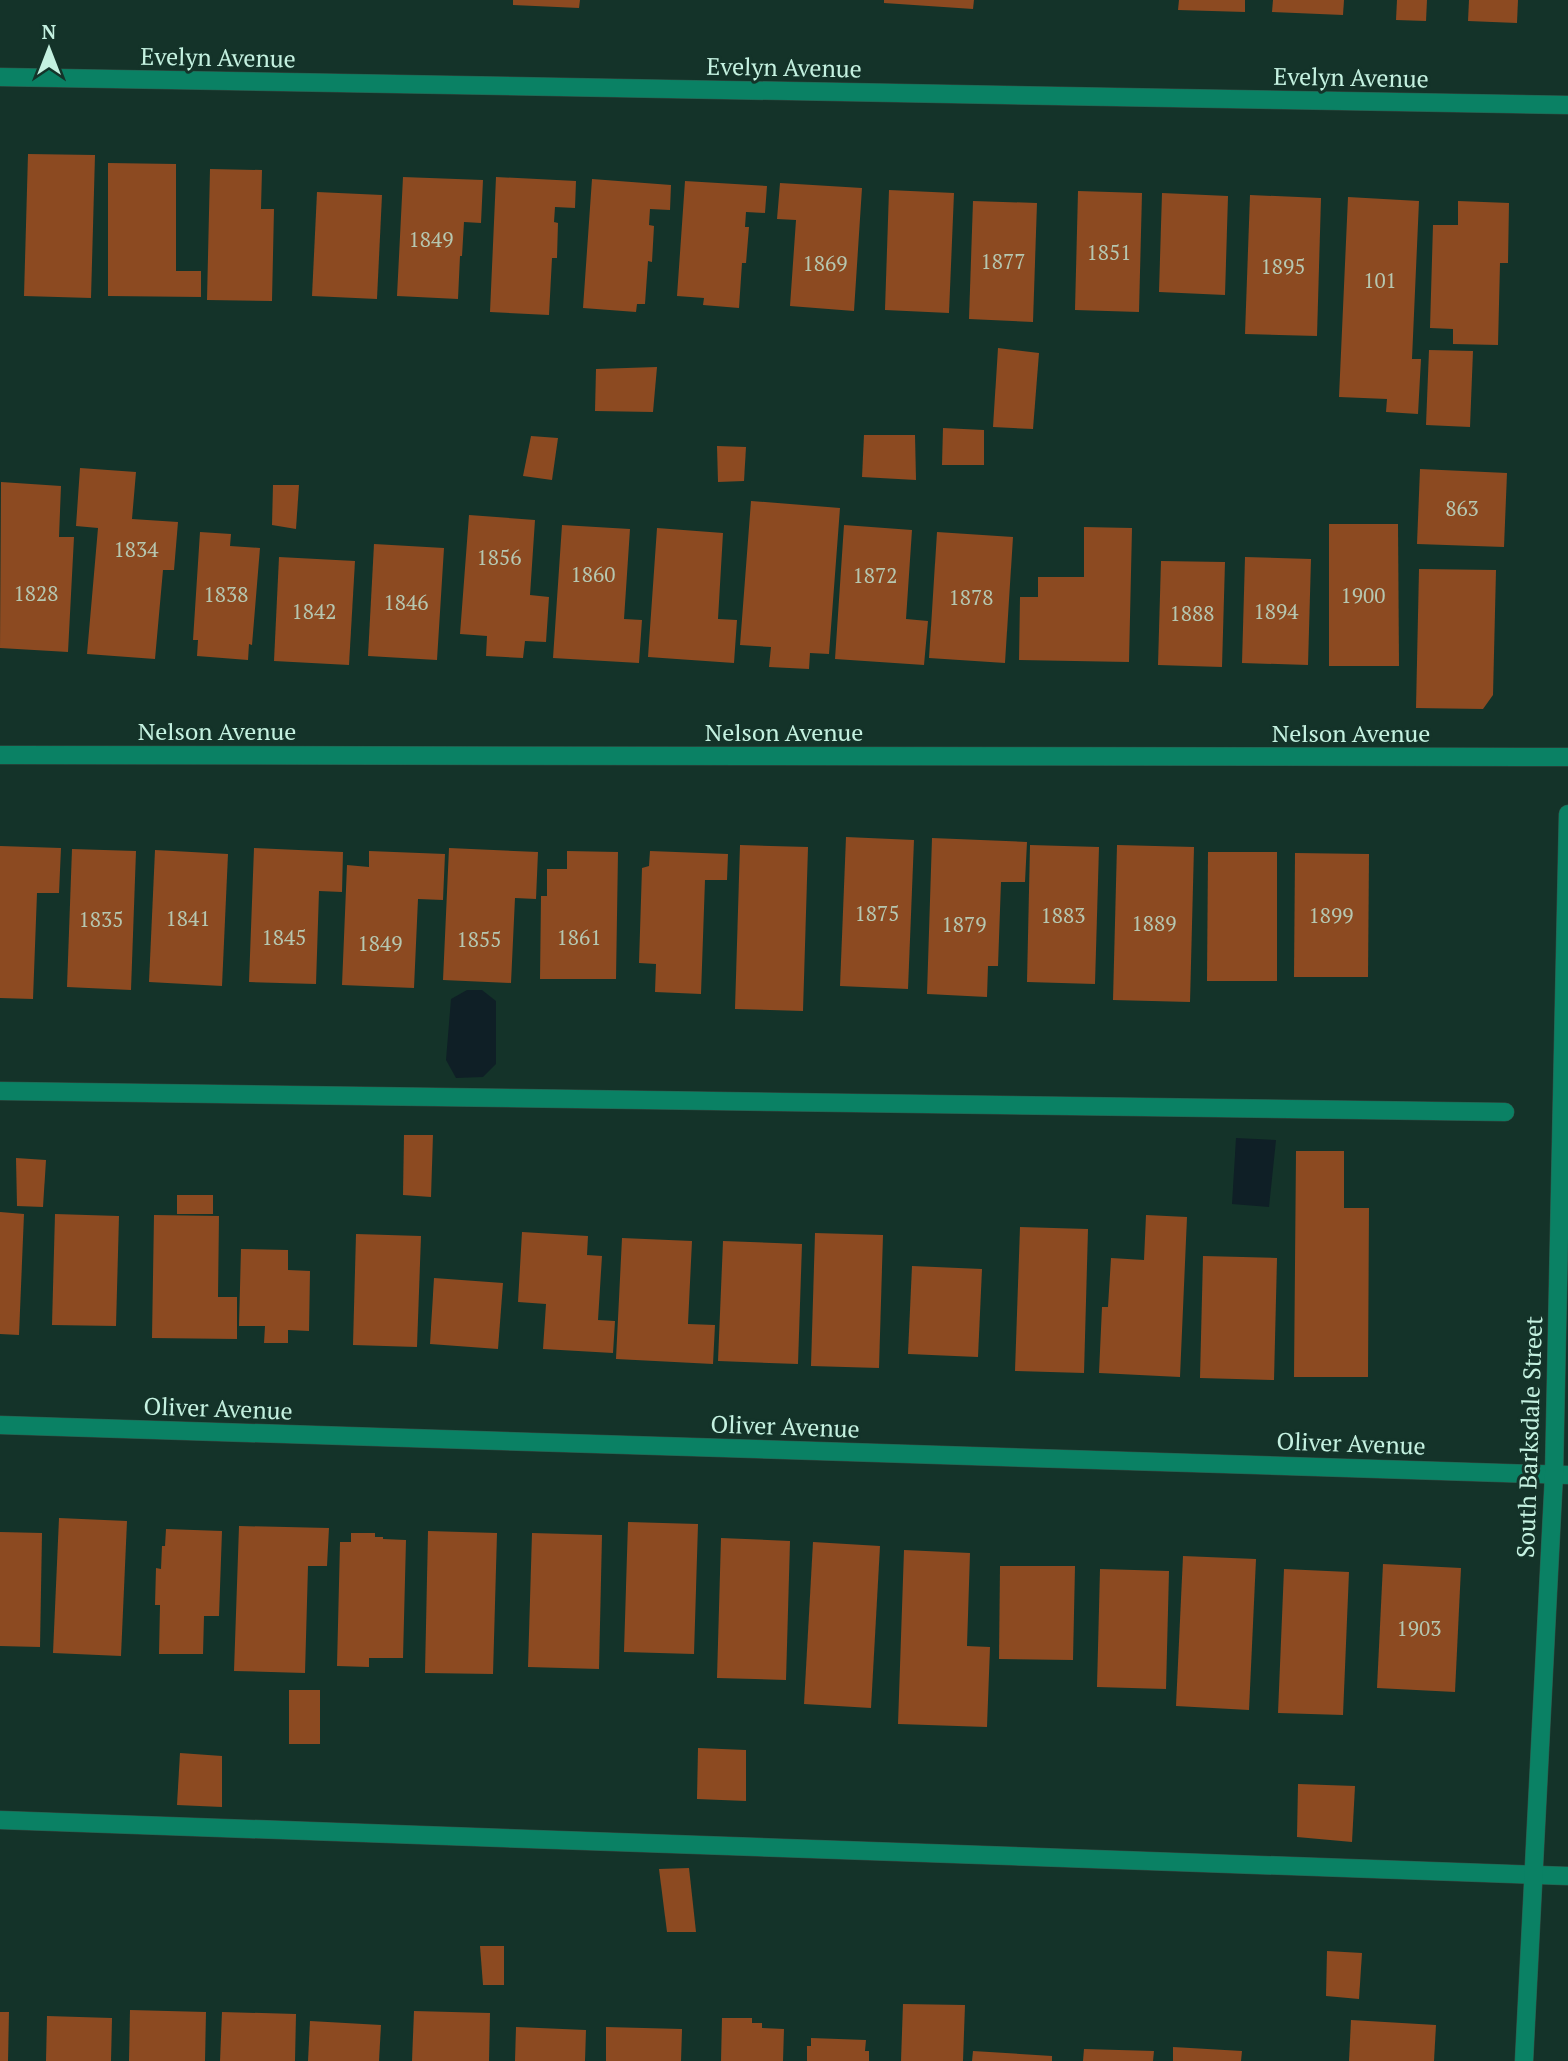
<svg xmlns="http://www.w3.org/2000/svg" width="1568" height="2061" viewBox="0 0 1568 2061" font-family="'PT Serif',serif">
<rect width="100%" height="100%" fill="#143329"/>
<g fill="#0f1f26">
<path d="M467 990H482L496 1001V1064L483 1077 456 1078 446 1060 451 999Z"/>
<path d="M1236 1138 1276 1140 1269 1207 1232 1204Z"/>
</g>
<g fill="#8c4a21">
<path d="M513 0H580L579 8 513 5Z"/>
<path d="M884 0H974L973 9 884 3Z"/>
<path d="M1179 0H1245V12L1178 10Z"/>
<path d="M1273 0H1344L1343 15 1272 12Z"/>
<path d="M1397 0H1427L1426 21 1396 20Z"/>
<path d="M1469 0H1518L1517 23 1468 21Z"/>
<path d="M28 154 95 155 91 298 24 296Z"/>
<path d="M108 163 176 164V271H201V297L108 296Z"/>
<path d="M210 169 262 170 261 209H274L272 301 207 300Z"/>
<path d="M403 177 483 180 481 223 464 222 462 256H460L458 299 397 296Z"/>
<path d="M496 177 576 181 575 208 555 207 554 222 558 223 557 258H552L549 315 490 312Z"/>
<path d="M592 179 671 185 670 210 650 209 649 225 654 226 652 262 648 261 645 304H637L636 312 583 308Z"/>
<path d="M685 181 767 186 765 213 746 212 745 227H749L746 263H742L739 308 703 305 704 298 677 296Z"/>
<path d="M780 183 862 188 854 311 790 306 796 220 777 219Z"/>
<path d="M889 190 954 193 949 313 885 310Z"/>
<path d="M1078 191 1142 193 1139 312 1075 310Z"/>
<path d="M317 192 382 195 377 299 312 296Z"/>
<path d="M1162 193 1228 196 1225 295 1159 292Z"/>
<path d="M1250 195 1321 198 1317 336 1245 334Z"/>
<path d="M1348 197 1419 201 1412 359H1421L1418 414 1386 412 1387 399 1339 397Z"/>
<path d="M973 201 1037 203 1033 322 969 319Z"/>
<path d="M1458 201 1509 203 1508 263H1500L1498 345 1453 344V329L1430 328 1433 225H1458Z"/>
<path d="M998 348 1039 353 1033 429 993 427Z"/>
<path d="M1429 350 1473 351 1470 427 1426 425Z"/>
<path d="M657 367 653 412 595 411 596 369Z"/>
<path d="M943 428 984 430V465H942Z"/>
<path d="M864 435H915L916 480 862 477Z"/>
<path d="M531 436 558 438 552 480 523 476Z"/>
<path d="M717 446 746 447 744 481 718 482Z"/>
<path d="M80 468 136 472 132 519 178 522 174 570H163L155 659 87 654 98 528 76 526Z"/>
<path d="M1420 469 1507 473 1504 547 1417 544Z"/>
<path d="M1 482 61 486 59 537H74L68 652 0 648Z"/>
<path d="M273 485H299L296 529 272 525Z"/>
<path d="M751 501 840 508 829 654 810 653 809 669 769 667 771 647 740 645Z"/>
<path d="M469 515 535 520 530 595 549 597 546 642 525 641 523 658 486 656 487 636 460 634Z"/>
<path d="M1329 524H1398L1399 666H1329Z"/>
<path d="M562 525 630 529 624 619 642 620 639 663 553 658Z"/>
<path d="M844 525 912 530 906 619 928 621 924 665 835 659Z"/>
<path d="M1084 527 1132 528 1129 662 1019 660 1020 597H1038V577H1084Z"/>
<path d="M657 528 723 533 718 619 737 620 734 663 648 657Z"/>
<path d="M200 532 231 534 230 546 260 548 252 645 249 644 248 660 197 656 198 640H193Z"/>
<path d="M937 532 1013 537 1005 663 929 658Z"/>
<path d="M374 544 444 548 437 660 368 656Z"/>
<path d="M279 557 355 561 349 665 274 661Z"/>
<path d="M1245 557 1311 559 1308 665 1242 663Z"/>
<path d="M1161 561 1225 562 1222 667 1158 665Z"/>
<path d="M1419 569 1496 570 1493 695 1483 709 1416 708Z"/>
<path d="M846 837 914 840 908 989 840 986Z"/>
<path d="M932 838 1027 842 1025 882H1001L998 966H988L987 997 927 994Z"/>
<path d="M740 845 808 847 803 1011 735 1009Z"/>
<path d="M1030 845 1099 847 1095 984 1027 982Z"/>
<path d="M1117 845 1194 847 1190 1002 1113 1000Z"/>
<path d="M0 846 61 848 59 893H37L33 999 0 998Z"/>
<path d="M254 848 343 852 342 892 319 891 316 984 249 982Z"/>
<path d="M449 848 538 852 536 899 515 898 511 983 443 980Z"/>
<path d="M72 849 136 851 131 990 67 987Z"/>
<path d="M155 850 228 854 222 986 149 982Z"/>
<path d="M369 851 445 854 443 900 418 899 414 988 342 985 347 865 369 867Z"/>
<path d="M567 851 618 852 616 979H540L541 896H547V869H567Z"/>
<path d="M650 851 728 854 727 880H705L701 994 655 992 656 964 639 963 642 868 649 866Z"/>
<path d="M1208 852H1277V981H1207Z"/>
<path d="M1295 853 1369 854 1368 977H1294Z"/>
<path d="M404 1135H433L431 1197 403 1195Z"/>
<path d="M1296 1151H1344V1208H1369L1368 1377H1294Z"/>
<path d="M16 1158 46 1160 43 1207 17 1206Z"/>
<rect x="177" y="1195" width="36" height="19"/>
<path d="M0 1212 24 1214 19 1335 0 1334Z"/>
<path d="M55 1214 119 1216 116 1326 52 1325Z"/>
<path d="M154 1215 219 1216 218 1297H237V1339L152 1338Z"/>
<path d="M1146 1215 1187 1217 1180 1377 1099 1373 1102 1307H1108L1111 1258 1144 1260Z"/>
<path d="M1020 1227 1088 1229 1084 1373 1015 1371Z"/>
<path d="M522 1232 588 1236 587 1255 602 1256 598 1320 615 1321 613 1353 543 1349 546 1304 518 1302Z"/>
<path d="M815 1233 883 1235 879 1368 811 1366Z"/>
<path d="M356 1234 421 1236 417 1347 353 1345Z"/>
<path d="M622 1238 692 1241 688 1324 715 1325 713 1364 616 1359Z"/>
<path d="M723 1241 802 1244 798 1364 718 1361Z"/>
<path d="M241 1249 288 1250V1270L310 1271 309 1331 288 1330V1343H264L265 1326H239Z"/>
<path d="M1203 1256 1277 1258 1274 1380 1200 1378Z"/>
<path d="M912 1266 982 1269 978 1357 908 1354Z"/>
<path d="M434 1278 503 1283 498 1349 430 1344Z"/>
<path d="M59 1518 127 1521 121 1656 53 1653Z"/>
<path d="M628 1522 698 1524 694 1654 624 1652Z"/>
<path d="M239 1526 329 1528 327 1566H308L305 1673 234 1671Z"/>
<path d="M166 1529 222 1531 219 1616H204L203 1654H159L160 1605H155L156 1568 161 1569 162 1546H165Z"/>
<path d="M428 1531 497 1533 493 1674 425 1673Z"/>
<path d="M0 1532 42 1533 40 1647 0 1646Z"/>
<path d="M351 1533H375V1537H383V1539L406 1540 403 1658H369V1667L337 1666 340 1542H351Z"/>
<path d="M532 1533 602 1535 599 1669 528 1667Z"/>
<path d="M721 1538 790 1541 786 1680 717 1678Z"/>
<path d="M813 1542 880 1546 871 1708 804 1704Z"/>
<path d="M904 1550 970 1553 967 1646 990 1647 987 1727 898 1724Z"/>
<path d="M1183 1556 1256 1559 1249 1710 1176 1706Z"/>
<path d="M1383 1564 1461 1568 1455 1692 1377 1688Z"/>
<path d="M1000 1566H1075L1073 1660 999 1659Z"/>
<path d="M1100 1569 1169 1571 1166 1689 1097 1687Z"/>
<path d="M1284 1569 1349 1572 1343 1715 1278 1713Z"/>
<rect x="289" y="1690" width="31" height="54"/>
<path d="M698 1748 746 1750V1801L697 1799Z"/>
<path d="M180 1753 222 1756V1807L177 1805Z"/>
<path d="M1298 1784 1355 1786 1352 1842 1297 1837Z"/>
<path d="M689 1868 696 1932H667L659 1869Z"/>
<path d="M480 1946H504V1985H483Z"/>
<path d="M1327 1951 1362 1953 1359 1999 1326 1996Z"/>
<path d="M903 2004 965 2005 963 2061H901Z"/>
<path d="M130 2010 206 2012 205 2061H129Z"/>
<path d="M414 2011 490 2013 489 2061H412Z"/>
<path d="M0 2012H9L8 2061H0Z"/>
<path d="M222 2012 296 2014 295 2061H220Z"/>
<path d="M47 2016 112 2018 111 2061H46Z"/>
<path d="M722 2018H752V2023H762V2028L784 2029 783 2061H721Z"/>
<path d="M1351 2020 1436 2025 1434 2061H1349Z"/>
<path d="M310 2021 381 2025 379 2061H308Z"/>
<path d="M516 2027 586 2030 585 2061H515Z"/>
<path d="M606 2027 682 2029 681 2061H606Z"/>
<path d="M811 2038 866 2040 865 2051H869V2061H807V2046H811Z"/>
<path d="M1173 2047 1242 2051 1241 2061H1173Z"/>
<path d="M1084 2049 1154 2051 1153 2061H1083Z"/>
<path d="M973 2051 1052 2056V2061H972Z"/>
</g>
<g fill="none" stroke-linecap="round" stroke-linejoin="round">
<g stroke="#335348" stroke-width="19">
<g id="service">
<path d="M0 1091 1505 1112"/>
<path d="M0 1820 1568 1876"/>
</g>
</g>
<g stroke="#335348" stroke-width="19">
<g id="minor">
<path d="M0 77 1568 105"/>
<path d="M0 755 1568 757"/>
<path d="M0 1425 1568 1475"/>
<path d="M1524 2061 1554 1474 1568 814"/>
</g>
</g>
<use href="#service" stroke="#0a8164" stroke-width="18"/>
<use href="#minor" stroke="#0a8164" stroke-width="18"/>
</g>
<g text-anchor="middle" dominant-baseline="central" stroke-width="6" stroke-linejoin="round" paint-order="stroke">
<g font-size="21" fill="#b6c7b0">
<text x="431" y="239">1849</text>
<text x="1109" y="252">1851</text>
<text x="1003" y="261">1877</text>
<text x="825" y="263">1869</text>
<text x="1283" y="266">1895</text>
<text x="1380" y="280">101</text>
<text x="1462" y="508">863</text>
<text x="136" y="549">1834</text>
<text x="499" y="557">1856</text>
<text x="593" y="574">1860</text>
<text x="875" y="575">1872</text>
<text x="36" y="593">1828</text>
<text x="226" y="594">1838</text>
<text x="1363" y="595">1900</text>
<text x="971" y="597">1878</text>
<text x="406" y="602">1846</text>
<text x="314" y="611">1842</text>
<text x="1276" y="611">1894</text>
<text x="1192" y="613">1888</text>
<text x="877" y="913">1875</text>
<text x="1063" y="915">1883</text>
<text x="1331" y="915">1899</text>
<text x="188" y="918">1841</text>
<text x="101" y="919">1835</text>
<text x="1154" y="923">1889</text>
<text x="964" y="924">1879</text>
<text x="284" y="937">1845</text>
<text x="579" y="937">1861</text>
<text x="479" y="939">1855</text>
<text x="380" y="943">1849</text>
<text x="1419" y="1628">1903</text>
</g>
<g font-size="24" fill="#c4f1e0" stroke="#143329">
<text transform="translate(218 57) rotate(1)">Evelyn Avenue</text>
<text transform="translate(784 67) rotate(1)">Evelyn Avenue</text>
<text transform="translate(1351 77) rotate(1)">Evelyn Avenue</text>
<text x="217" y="731">Nelson Avenue</text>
<text x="784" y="732">Nelson Avenue</text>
<text x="1351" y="733">Nelson Avenue</text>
<text transform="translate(218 1408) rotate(2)">Oliver Avenue</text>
<text transform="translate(785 1426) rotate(2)">Oliver Avenue</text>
<text transform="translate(1529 1437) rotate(-88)">South Barksdale Street</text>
<text transform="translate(1351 1443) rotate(2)">Oliver Avenue</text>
</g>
</g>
<g transform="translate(49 49)" stroke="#143329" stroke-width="5" paint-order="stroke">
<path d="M0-5L12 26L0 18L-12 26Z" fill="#c4f1e0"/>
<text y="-10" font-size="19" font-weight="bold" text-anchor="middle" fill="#c4f1e0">N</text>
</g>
</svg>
